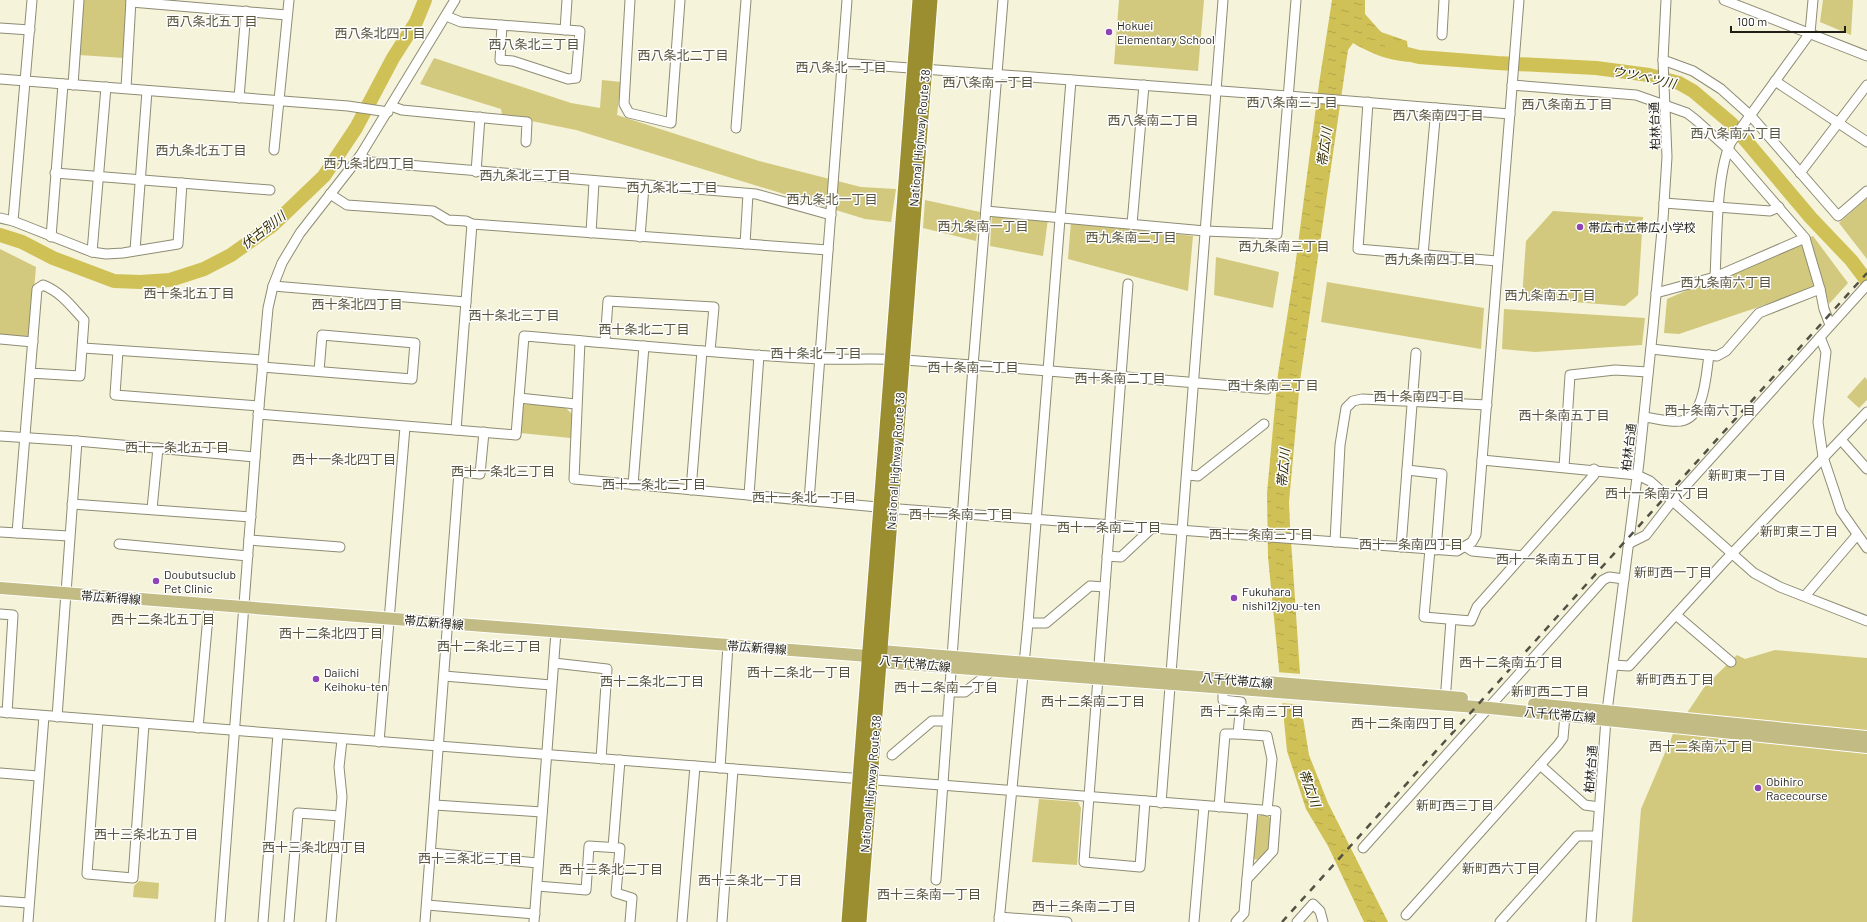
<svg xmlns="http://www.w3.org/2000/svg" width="1867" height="922" viewBox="0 0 1867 922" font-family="Barlow,'Noto Sans JP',sans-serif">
<defs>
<pattern id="water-ripples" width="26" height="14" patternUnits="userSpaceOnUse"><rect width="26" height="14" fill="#cfc156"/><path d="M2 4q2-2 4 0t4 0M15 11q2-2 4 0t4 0" fill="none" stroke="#b1a54a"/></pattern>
</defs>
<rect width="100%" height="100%" fill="#f5f3d9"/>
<g fill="#d2c97e">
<path d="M83 0H128L124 58 79 55Z"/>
<path d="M1119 0H1204L1198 71 1114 64Z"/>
<path d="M1823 0H1853L1851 35 1820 22Z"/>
<path d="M434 58 571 103 600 108 602 80 621 82 617 115 759 161 861 187 896 189 891 222 865 219 576 130 502 115 501 109 420 84Z"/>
<path d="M1867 198V259L1839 223Z"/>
<path d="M925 200 980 212 976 241 923 228Z"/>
<path d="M1553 211 1643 217 1638 295 1625 306 1522 298 1526 241Z"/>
<path d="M992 214 1048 219 1043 256 990 246Z"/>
<path d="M1071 222 1193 236 1188 291 1068 259Z"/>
<path d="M1813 236 1848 283 1829 304 1823 285 1679 334 1664 333 1667 299Z"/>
<path d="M0 249 36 267 30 337 0 335Z"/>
<path d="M1216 257 1279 272 1273 308 1214 295Z"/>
<path d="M1327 282 1484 308 1481 349 1321 322Z"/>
<path d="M1504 309 1645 318 1642 345 1535 352 1502 349Z"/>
<path d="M1865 377 1867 380V400L1859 408 1847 397Z"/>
<path d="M523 404 565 407 572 414 571 438 520 433Z"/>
<path d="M1775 650 1867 658V922H1632L1641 809 1673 734 1705 686 1737 655 1745 659Z"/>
<path d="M1039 799 1078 802 1081 808 1077 865 1032 862Z"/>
<path d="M1261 815H1267L1271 819 1268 850 1259 860 1253 859 1256 817Z"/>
<path d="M139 881 159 883 158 899 133 897 134 886Z"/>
</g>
<path fill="url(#water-ripples)" d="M1332 0H1365V14L1381 32 1407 41 1409 62C1387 60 1372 54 1353 43L1348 50 1300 381 1289 502 1290 525 1303 718 1309 755 1328 803 1388 922H1364L1328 846 1306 809 1287 751 1268 557 1267 493 1278 374 1295 267 1319 84Z"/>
<path fill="#f5f3d9" d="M1276 672 1302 674 1305 705 1280 703Z"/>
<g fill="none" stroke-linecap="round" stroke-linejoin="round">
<g stroke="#cfc156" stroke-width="14">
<path d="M1391 50 1419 57 1497 63 1596 68 1649 75 1679 83 1693 91 1731 123 1811 218 1851 260 1867 281"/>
<path d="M0 235 22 242 53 258 114 281 140 282 170 280 204 269 231 255 273 225 324 176 356 128 393 58 416 22 425 0"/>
</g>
<g stroke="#8e8c74" stroke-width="11">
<g id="minor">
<path d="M630 0 624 104 629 113 671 123 680 0"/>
<path d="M1724 0 1867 56"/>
<path d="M131 2 287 15"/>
<path d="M446 16 461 22 580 31 576 78 568 79 513 61 500 60 502 25"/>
<path d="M0 28 30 30"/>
<path d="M565 30 567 0"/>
<path d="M1442 35 1444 0"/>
<path d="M1663 60 1693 71 1721 89 1751 116 1838 216 1867 191"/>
<path d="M842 63 1288 96 1510 114"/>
<path d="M0 79 348 106 388 112"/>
<path d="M1775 81 1867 142"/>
<path d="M73 85 79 0"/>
<path d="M1512 85 1636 95 1687 113 1696 120 1728 149 1805 238 1820 289 1824 309 1830 325"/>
<path d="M126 88 131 0"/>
<path d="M239 98 246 11"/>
<path d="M1368 102 1358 249 1497 261"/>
<path d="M391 106 402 110 527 122 526 142"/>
<path d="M736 128 746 0"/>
<path d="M274 150 289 0"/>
<path d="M360 156 371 162 756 194 831 215"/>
<path d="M476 172 480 117"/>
<path d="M55 173 270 190"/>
<path d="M1800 173 1867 85"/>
<path d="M330 194 347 205 433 211 448 220 466 221 472 224 828 250"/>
<path d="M1664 203 1770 211 1779 207"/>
<path d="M986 211 1205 231 1277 234 1296 0"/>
<path d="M0 218 13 221 92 252 106 254 123 253 178 244 182 183"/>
<path d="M13 221 32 0"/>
<path d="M1132 224 1144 85"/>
<path d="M591 233 594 182"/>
<path d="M51 237 63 84"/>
<path d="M640 237 644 186"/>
<path d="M745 244 748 194"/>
<path d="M135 250 147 91"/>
<path d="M92 252 106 87"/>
<path d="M1423 255 1436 108"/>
<path d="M1715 277C1717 241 1716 173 1731 142L1810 33 1813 0"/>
<path d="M1128 284 1084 862 1140 867 1145 801"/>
<path d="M273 286 466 302"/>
<path d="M1656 293 1715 277 1805 238"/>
<path d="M1820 337 1826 352 1818 422 1823 457 1841 511 1867 548"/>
<path d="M0 339 33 342"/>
<path d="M580 341 574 479 899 509 1457 551 1472 542 1476 535 1519 0"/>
<path d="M605 342 608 301 714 307 710 351"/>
<path d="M83 348 263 360"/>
<path d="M1651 349 1717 356 1726 351 1759 313 1820 289"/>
<path d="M118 351 115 395 259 406"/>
<path d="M262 367 412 379 415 343 322 335 319 371"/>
<path d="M519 398 576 404"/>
<path d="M258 414 516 435 524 336C622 344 720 354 819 359 847 360 876 358 905 360 1026 369 1146 378 1267 389"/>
<path d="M1644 417C1654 418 1672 423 1681 421 1705 417 1706 374 1709 355"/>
<path d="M456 430 472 224"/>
<path d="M0 436 77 441 255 457"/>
<path d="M1842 441 1867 469"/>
<path d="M1482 460 1637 475 1650 481 1754 573 1780 587 1867 621"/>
<path d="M1564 467 1570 375 1615 370 1648 372"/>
<path d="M1407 470 1442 474 1436 550"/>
<path d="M1187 475 1198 476 1264 424"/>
<path d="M633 485 644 346"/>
<path d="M691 490 702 351"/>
<path d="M749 495 759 355"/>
<path d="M809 501 847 0"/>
<path d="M72 504 251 517"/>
<path d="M152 509 158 448"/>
<path d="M0 532 69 536"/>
<path d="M17 533 37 289 43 285C61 292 71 306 84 320L80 376 30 373"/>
<path d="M249 540 340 547"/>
<path d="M1335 542 1340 445 1346 408 1353 401 1362 399 1487 405"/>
<path d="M119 544 248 556"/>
<path d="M1628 544 1646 535 1673 500 1867 285"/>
<path d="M1401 547 1416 353"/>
<path d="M1466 547 1472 551 1523 556"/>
<path d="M1430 549 1424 617 1471 621 1477 607 1594 475V469"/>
<path d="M1107 556 1121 557 1152 528"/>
<path d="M1805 596 1857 535"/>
<path d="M0 614 13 615 7 713"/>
<path d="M1676 615 1731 662"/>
<path d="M1028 623H1046L1090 586 1105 587"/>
<path d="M554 663 607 669 601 759"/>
<path d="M1613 665 1629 666 1723 563 1867 412"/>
<path d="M444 676 551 685"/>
<path d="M949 692H965L993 670"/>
<path d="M1445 702 1451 620"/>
<path d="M0 712 1276 811 1273 851 1247 879"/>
<path d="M57 717 77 441"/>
<path d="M98 720 87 874 133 878 144 724"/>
<path d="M198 728 209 605"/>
<path d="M1238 734 1267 736 1272 759 1267 811"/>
<path d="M379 742 405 427"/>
<path d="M892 755 932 721H947"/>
<path d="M1540 765 1585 805 1599 807"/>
<path d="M720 768 728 645"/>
<path d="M0 773 38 776"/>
<path d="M1161 803 1223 0"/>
<path d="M435 805 542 812"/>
<path d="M1219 807 1225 734H1238L1241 702 1223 700V687"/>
<path d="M613 847 620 760"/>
<path d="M1363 848 1603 580 1609 577 1624 579"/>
<path d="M431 853 538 863"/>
<path d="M936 880 973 366 1003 0"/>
<path d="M537 886 586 890 589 846 620 848 616 893 632 898 630 922"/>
<path d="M0 901 28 903"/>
<path d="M427 905 535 914"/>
<path d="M1406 915 1558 745 1563 738 1565 715"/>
<path d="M999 917 1067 922"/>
<path d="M28 922 44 716"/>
<path d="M220 922 259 406 268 308 273 286 282 263 300 233 360 156 455 0"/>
<path d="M263 922 278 734"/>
<path d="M289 922 298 813 340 816"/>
<path d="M331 922 342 797 339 767 342 740"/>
<path d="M425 922 459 472 480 474 484 432"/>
<path d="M534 922 556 632"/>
<path d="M682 922 695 766"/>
<path d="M722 922 733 769"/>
<path d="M999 922 1028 623 1071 80"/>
<path d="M1194 922 1204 806"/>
<path d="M1236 922 1244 913 1253 810"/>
<path d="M1297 922 1313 904 1320 911 1323 922"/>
<path d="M1500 922 1577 836H1597"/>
<path d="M1591 922 1606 719 1639 462 1653 327 1663 219 1667 157 1663 60 1666 0"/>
</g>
</g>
<g stroke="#fff" stroke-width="14">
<g id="major">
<path d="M0 588 868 656 880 662 1490 708 1867 747"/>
<path d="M873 654 881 651 1237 680"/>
<path d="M1267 682 1462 698"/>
<path d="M1534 704 1867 737"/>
</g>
</g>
<g stroke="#fff" stroke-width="15">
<g id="highway">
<path d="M848 922 919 0"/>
<path d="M860 922 931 0"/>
</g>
</g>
<use href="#minor" stroke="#fff" stroke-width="9"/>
<use href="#major" stroke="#c2bb83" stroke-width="12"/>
<use href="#highway" stroke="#9a8e30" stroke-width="13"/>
<path stroke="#525144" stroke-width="2.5" stroke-dasharray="7 7" stroke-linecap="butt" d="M1282 922 1867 273"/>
</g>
<g fill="#8f44b6" stroke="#fefefe" stroke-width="1.5">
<circle cx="1109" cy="32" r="4"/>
<circle cx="1580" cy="227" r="4"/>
<circle cx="156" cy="581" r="4"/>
<circle cx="1234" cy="598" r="4"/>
<circle cx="316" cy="679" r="4"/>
<circle cx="1758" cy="788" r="4"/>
</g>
<g text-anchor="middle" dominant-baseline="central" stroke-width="3" stroke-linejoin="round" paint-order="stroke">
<g font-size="12" fill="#201f16" stroke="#fefefe" text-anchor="start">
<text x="1117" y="25">Hokuei<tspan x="1117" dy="14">Elementary School</tspan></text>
<text x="1588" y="227">帯広市立帯広小学校</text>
<text x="164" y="574">Doubutsuclub<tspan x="164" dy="14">Pet Clinic</tspan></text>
<text x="1242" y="591">Fukuhara<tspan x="1242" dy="14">nishi12jyou-ten</tspan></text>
<text x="324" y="672">Daiichi<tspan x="324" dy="14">Keihoku-ten</tspan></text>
<text x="1766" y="781">Obihiro<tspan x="1766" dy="14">Racecourse</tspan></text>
</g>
<g font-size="12" fill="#201f16" stroke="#fefefe">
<text transform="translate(1654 126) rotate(-92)">柏林台通</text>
<text transform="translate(919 138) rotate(-85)">National Highway Route 38</text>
<text transform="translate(1628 447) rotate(-83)">柏林台通</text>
<text transform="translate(895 461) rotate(-86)">National Highway Route 38</text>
<text transform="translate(111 597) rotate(4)">帯広新得線</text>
<text transform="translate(434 622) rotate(5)">帯広新得線</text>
<text transform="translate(757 647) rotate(4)">帯広新得線</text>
<text transform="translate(915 663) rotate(6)">八千代帯広線</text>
<text transform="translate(1237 680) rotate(5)">八千代帯広線</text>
<text transform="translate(1560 714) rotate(5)">八千代帯広線</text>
<text transform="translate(1590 769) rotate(-85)">柏林台通</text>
<text transform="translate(870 784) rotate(-85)">National Highway Route 38</text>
</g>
<g font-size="13" fill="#58553f" stroke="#fefefe">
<text x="212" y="21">西八条北五丁目</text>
<text x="380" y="33">西八条北四丁目</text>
<text x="534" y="44">西八条北三丁目</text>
<text x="683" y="55">西八条北二丁目</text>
<text x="841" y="67">西八条北一丁目</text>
<text x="988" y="82">西八条南一丁目</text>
<text x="1292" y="102">西八条南三丁目</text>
<text x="1567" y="104">西八条南五丁目</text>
<text x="1438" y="115">西八条南四丁目</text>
<text x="1153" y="120">西八条南二丁目</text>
<text x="1736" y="133">西八条南六丁目</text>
<text x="201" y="150">西九条北五丁目</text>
<text x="369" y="163">西九条北四丁目</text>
<text x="525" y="175">西九条北三丁目</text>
<text x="672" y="187">西九条北二丁目</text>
<text x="832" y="199">西九条北一丁目</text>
<text x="983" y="226">西九条南一丁目</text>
<text x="1131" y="237">西九条南二丁目</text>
<text x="1284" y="246">西九条南三丁目</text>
<text x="1430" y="259">西九条南四丁目</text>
<text x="1726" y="282">西九条南六丁目</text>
<text x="189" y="293">西十条北五丁目</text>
<text x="1550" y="295">西九条南五丁目</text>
<text x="357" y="304">西十条北四丁目</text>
<text x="514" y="315">西十条北三丁目</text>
<text x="644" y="329">西十条北二丁目</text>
<text x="816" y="353">西十条北一丁目</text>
<text x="973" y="367">西十条南一丁目</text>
<text x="1120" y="378">西十条南二丁目</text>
<text x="1273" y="385">西十条南三丁目</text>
<text x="1419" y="396">西十条南四丁目</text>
<text x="1710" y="410">西十条南六丁目</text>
<text x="1564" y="415">西十条南五丁目</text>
<text x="177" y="447">西十一条北五丁目</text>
<text x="344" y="459">西十一条北四丁目</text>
<text x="503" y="471">西十一条北三丁目</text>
<text x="1747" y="475">新町東一丁目</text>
<text x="654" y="484">西十一条北二丁目</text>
<text x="1657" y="493">西十一条南六丁目</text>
<text x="804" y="497">西十一条北一丁目</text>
<text x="961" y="514">西十一条南一丁目</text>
<text x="1109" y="527">西十一条南二丁目</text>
<text x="1799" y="531">新町東三丁目</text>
<text x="1261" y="534">西十一条南三丁目</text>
<text x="1411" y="544">西十一条南四丁目</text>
<text x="1548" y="559">西十一条南五丁目</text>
<text x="1673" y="572">新町西一丁目</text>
<text x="163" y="619">西十二条北五丁目</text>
<text x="331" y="633">西十二条北四丁目</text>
<text x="489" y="646">西十二条北三丁目</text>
<text x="1511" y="662">西十二条南五丁目</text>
<text x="799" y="672">西十二条北一丁目</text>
<text x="1675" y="679">新町西五丁目</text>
<text x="652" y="681">西十二条北二丁目</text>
<text x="946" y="687">西十二条南一丁目</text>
<text x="1550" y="691">新町西二丁目</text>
<text x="1093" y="701">西十二条南二丁目</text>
<text x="1252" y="711">西十二条南三丁目</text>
<text x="1403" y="723">西十二条南四丁目</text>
<text x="1701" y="746">西十二条南六丁目</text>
<text x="1455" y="805">新町西三丁目</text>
<text x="146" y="834">西十三条北五丁目</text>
<text x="314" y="847">西十三条北四丁目</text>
<text x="470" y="858">西十三条北三丁目</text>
<text x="1501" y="868">新町西六丁目</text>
<text x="611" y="869">西十三条北二丁目</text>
<text x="750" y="880">西十三条北一丁目</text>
<text x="929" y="894">西十三条南一丁目</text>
<text x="1084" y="906">西十三条南二丁目</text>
</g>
<g font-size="13" font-style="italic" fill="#312b00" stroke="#fefefe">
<text transform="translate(1644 77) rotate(12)">ウツベツ川</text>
<text transform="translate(1324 147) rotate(-82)">帯広川</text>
<text transform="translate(263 230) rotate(-38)">伏古別川</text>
<text transform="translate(1283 468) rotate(-85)">帯広川</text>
<text transform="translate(1310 788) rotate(70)">帯広川</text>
</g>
</g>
<path d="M1731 26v6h114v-6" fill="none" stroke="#201f16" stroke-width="2"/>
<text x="1737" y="26" font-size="12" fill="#201f16" stroke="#fefefe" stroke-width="3" paint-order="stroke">100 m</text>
</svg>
